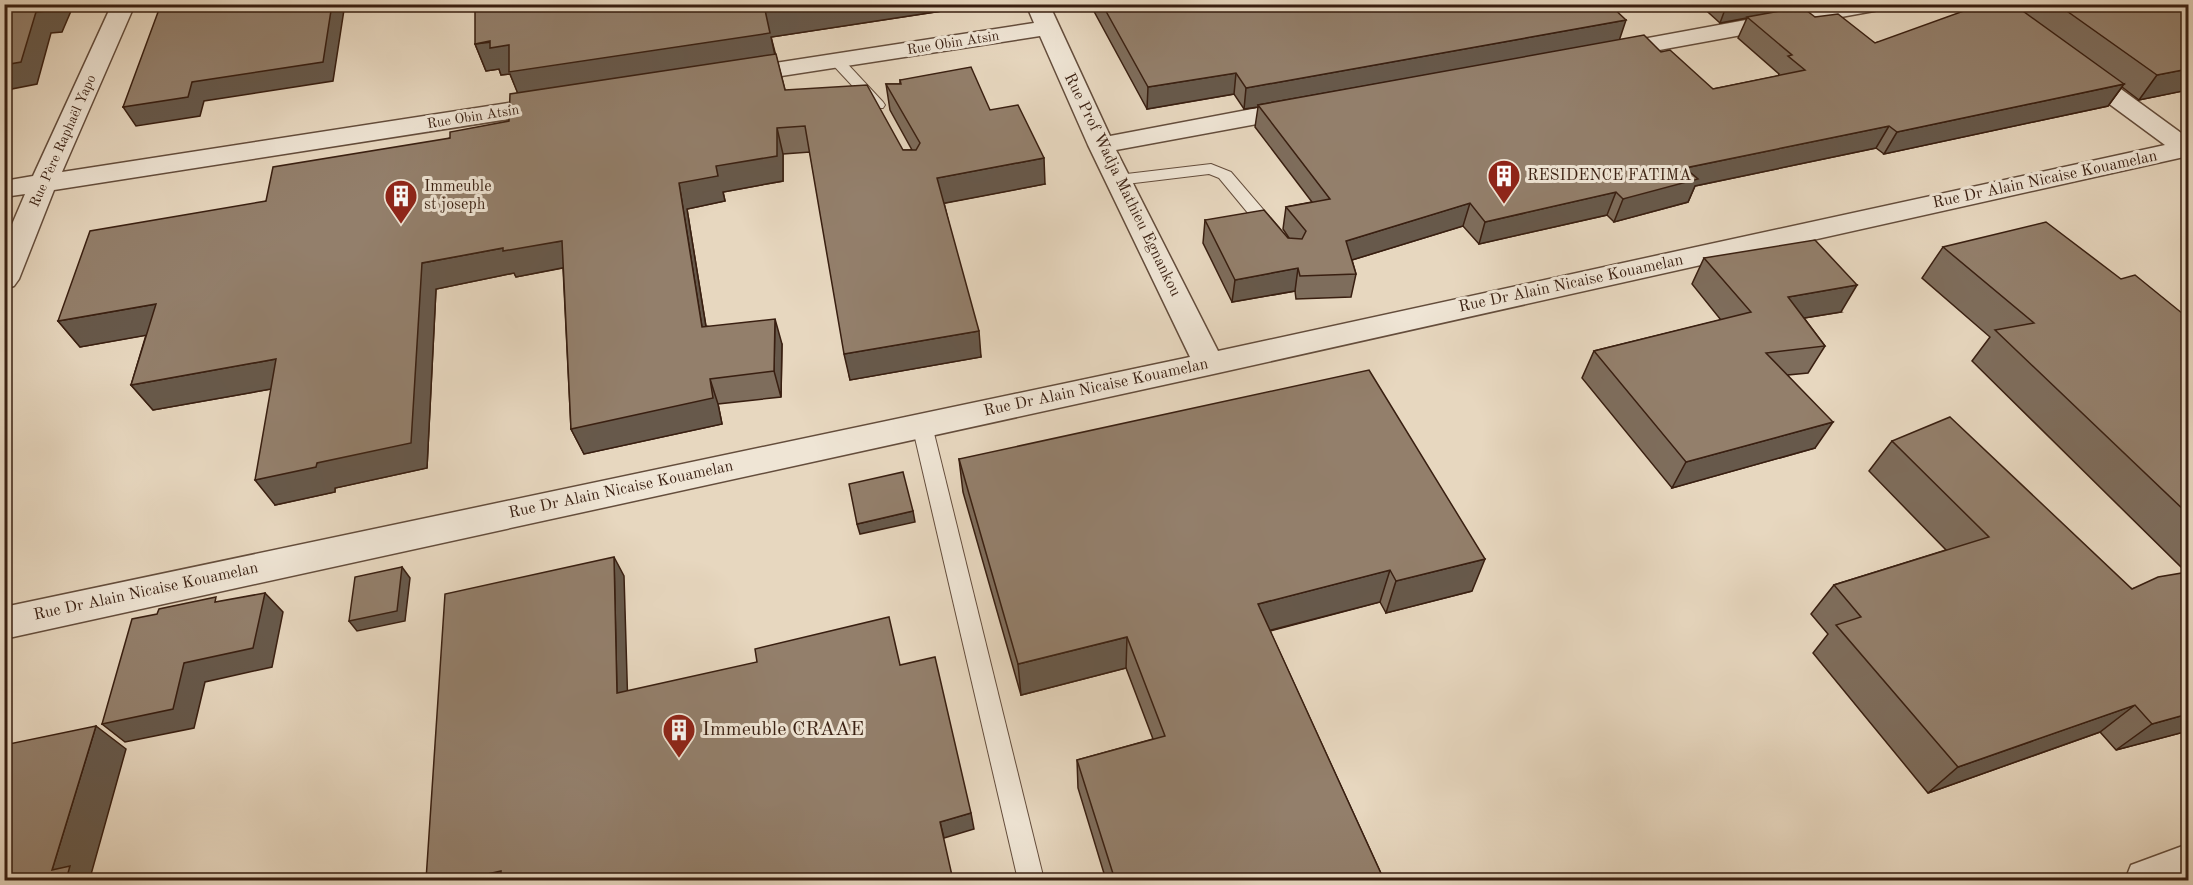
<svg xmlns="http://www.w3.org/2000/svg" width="2193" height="885" viewBox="0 0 2193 885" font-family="'Old Standard TT',serif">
<rect width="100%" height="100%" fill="#e7d7bf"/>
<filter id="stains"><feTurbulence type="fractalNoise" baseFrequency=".00333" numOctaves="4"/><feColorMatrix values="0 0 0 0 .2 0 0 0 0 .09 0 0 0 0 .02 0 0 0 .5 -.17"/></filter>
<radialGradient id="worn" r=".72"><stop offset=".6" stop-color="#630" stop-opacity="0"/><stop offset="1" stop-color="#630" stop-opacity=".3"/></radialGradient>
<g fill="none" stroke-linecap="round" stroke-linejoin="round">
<g stroke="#644d3c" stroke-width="2">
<g id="lane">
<path d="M837 57 842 58 883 102 885 105 883 108H873L832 64 830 61Z"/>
<path d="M1211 164 1231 172 1279 228 1281 232 1279 236H1267L1219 178 1209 174 1118 185 1110 180 1118 175Z"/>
<path d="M922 418 929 420 932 425 1044 880H1018L912 425 915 420Z"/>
</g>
</g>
<g stroke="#644d3c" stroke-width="3">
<g id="street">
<path d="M112 4H135L62 172 554 96 563 99 567 104 563 109 554 112 54 190 19 279 14 286 4 289V243L25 194 4 197V181L33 176Z"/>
<path d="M1026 4H1049L1110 136 1300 100 1309 103 1313 108 1309 113 1300 116 1116 150 1218 351 2165 145 2070 75 2067 70 2070 65 2079 63 2088 65 2188 138V158L2184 157 1209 375 4 639V607L1190 357 1088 145 1040 36 736 83 727 81 724 76 727 71 736 69 1034 23Z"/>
<path d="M1833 4H1885L1882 9 1874 11 1610 59 1602 57 1598 52 1602 47 1610 45Z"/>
<path d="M2188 844V880H2125L2131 865Z"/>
</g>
</g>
<use href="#lane" fill="#efe5d5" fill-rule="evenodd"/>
<use href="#street" fill="#efe5d5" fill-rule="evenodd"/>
</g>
<g fill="#7e6d5c" stroke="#391f11" stroke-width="1.5">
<path d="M1090 4H1609L1619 40 1661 52 1713 89 1778 76 1779 74 1738 38 1747 18 1720 23 1699 4H1776L1773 12 1815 17 1875 43 2017 7 2019 4H2188V90L2139 100 2122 87 2108 106 1884 154 1876 148 1695 186 1688 202 1614 222 1607 215 1479 244 1463 226 1352 260 1356 274 1351 297 1296 299 1295 291 1232 302 1203 243 1205 220 1289 238 1283 229 1286 207 1312 202 1255 127 1258 107 1244 109 1234 94 1147 109Z"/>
<path d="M968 7 771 37 785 90 903 150H912L890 110 886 84H900V80L990 110 1045 184 944 203 981 357 850 380 810 152 783 154V181L723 192 725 201 687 209 706 326 782 344 781 397 718 404 722 424 584 454 571 429 563 268 516 277 514 273 436 289 427 468 335 488V492L275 505 271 389 153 410 131 385 146 335 80 347 58 321 266 201 450 138 509 121 518 93 510 74 501 75 499 69 486 71 475 44Z"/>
<path d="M1943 247 2121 279 2188 318V731L2116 750 2100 732 1928 793 1813 653 1828 634 1811 614 1834 585 1946 550 1869 471 1892 441 2132 589 2186 572 1972 361 1990 337 1922 278Z"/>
<path d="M1704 258 1841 312 1804 318 1825 346 1808 373 1788 375 1815 448 1672 488 1582 378 1594 351 1721 320 1692 284Z"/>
<path d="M959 459 1472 591 1386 613 1380 602 1270 631 1384 880H1106L1078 788 1077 760 1153 739 1126 668 1021 695 963 492Z"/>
</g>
<g fill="#67594b" stroke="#391f11" stroke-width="1.5">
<path d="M50 4H74L62 32 51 33 37 84 12 89 4 106V65L36 12Z"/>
<path d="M332 4H379L344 10 333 81 204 101 200 116 136 126 123 107 192 82Z"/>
<path d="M801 4H968V7L771 37 776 60 520 99 510 74 501 75 499 69 486 71 475 44 765 10Z"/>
<path d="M1727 4H1776L1773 13 1720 23Z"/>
<path d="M1626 20 1619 41 1258 105V107L1244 109 1246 88Z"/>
<path d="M2188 69V90L2139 100 2157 75Z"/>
<path d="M1236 73 1234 94 1147 109 1148 87Z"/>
<path d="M2124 84 2108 106 1884 154 1897 132Z"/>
<path d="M1889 126 1876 148 1695 186 1688 202 1614 222 1623 199 1685 168Z"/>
<path d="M777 128 783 154V181L723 192 725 201 687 209 710 352 702 327 679 183 716 166Z"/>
<path d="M1044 158 1045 184 940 204 937 178Z"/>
<path d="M1616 192 1607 215 1479 244 1485 222Z"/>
<path d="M1470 203 1463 226 1342 263 1346 241Z"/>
<path d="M562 241 572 266 516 277 514 273 436 289 427 468 335 488V492L275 505 255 480 317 463 422 263 503 248Z"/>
<path d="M1298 268 1295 291 1232 302 1235 280Z"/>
<path d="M1857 285 1841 312 1773 323 1788 297Z"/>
<path d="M156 304 176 330 80 347 58 321Z"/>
<path d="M775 319 782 344 781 397 774 371Z"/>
<path d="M979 331 981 357 850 380 844 354Z"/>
<path d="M276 359 294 385 153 410 131 385Z"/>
<path d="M710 379 718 404 722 424 584 454 571 429Z"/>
<path d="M1833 422 1815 448 1672 488 1686 462Z"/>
<path d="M913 511 915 522 860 534 857 524Z"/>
<path d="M614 557 624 576 628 710 617 693Z"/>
<path d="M1485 559 1472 591 1386 613 1396 581Z"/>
<path d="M402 567 410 578 405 621 357 631 349 621Z"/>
<path d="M1390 570 1380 602 1252 635 1258 604Z"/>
<path d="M265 593 283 612 272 667 205 682 194 728 125 742 102 724 184 663Z"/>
<path d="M1127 637 1126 668 1021 695 1018 664Z"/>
<path d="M2135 705 2100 732 1928 793 1958 767Z"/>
<path d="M2188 714V731L2116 750 2152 724Z"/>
<path d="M96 726 126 749 90 878 94 880H66L52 870Z"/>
<path d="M971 813 974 829 944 838 940 822Z"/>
<path d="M501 871 510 880H461Z"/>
</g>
<g fill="#937f6b" stroke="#391f11" stroke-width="1.5">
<path d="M4 4H50L47 11 36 12 21 62 4 65Z"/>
<path d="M161 4H332L323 62 192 82 188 97 123 107Z"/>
<path d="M475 4H801L765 10 770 33 509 72V45L490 48V41L475 44Z"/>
<path d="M1102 4H1609L1626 20 1246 88 1236 73 1148 87Z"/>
<path d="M1983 4H2013L2124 84 1897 132 1889 126 1685 168 1698 179 1623 199 1616 192 1485 222 1470 203 1346 241 1356 274 1300 276 1298 268 1235 280 1205 220 1264 210 1288 238 1302 239 1306 231 1286 207 1330 199 1258 105 1644 35 1661 52 1670 50 1713 89 1805 70 1788 56 1792 55 1747 17 1802 7 1815 17 1838 14 1875 43Z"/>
<path d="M2057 4H2188V69L2157 75Z"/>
<path d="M776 54 785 90 867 85 903 150H916L920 143 886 84H901L900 80 971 67 990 110 1018 105 1044 158 937 178 979 331 844 354 805 126 777 128V156L716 166 718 176 679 183 702 327 775 319 774 371 710 379 713 398 571 429 562 241 503 251V248L422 263 411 443 317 463 316 467 255 480 276 359 131 385 156 304 58 321 90 231 266 201 273 167 450 138V132L509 121 510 94Z"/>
<path d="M2046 222 2121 279 2135 275 2188 318V514L1995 330 2034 323 1943 247Z"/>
<path d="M1815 240 1857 285 1788 297 1825 346 1766 353 1833 422 1686 462 1594 351 1751 312 1704 258Z"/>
<path d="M1369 370 1485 559 1396 581 1390 570 1258 604 1384 880H1115L1077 760 1165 736 1127 637 1018 664 959 459Z"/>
<path d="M1950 417 2132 589 2158 577 2188 572V714L2152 724 2135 705 1958 767 1836 625 1861 617 1834 585 1989 537 1892 441Z"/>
<path d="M903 472 913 511 857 524 849 484Z"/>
<path d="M614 557 617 693 757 662 755 649 889 617 900 665 935 657 971 813 940 822 953 880H501V871L461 880H426L445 594Z"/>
<path d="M402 567 397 611 349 621 355 577Z"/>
<path d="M265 593 253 648 184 663 173 709 102 724 132 619 157 614 159 609 216 597 215 602Z"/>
<path d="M96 726 52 870 70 866 66 880H4V745Z"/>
</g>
<defs>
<g id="building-pin" transform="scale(1.725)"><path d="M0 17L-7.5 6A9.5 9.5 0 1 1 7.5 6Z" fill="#8f2418" stroke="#efe5d5"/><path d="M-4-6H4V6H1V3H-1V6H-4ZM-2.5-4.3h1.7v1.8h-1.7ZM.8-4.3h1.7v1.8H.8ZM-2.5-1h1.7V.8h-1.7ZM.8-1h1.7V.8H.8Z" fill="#fff"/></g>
</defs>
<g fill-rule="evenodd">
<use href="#building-pin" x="1504" y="176"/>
<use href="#building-pin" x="401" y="196"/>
<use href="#building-pin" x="679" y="730"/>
</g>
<g text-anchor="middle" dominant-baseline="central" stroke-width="6" stroke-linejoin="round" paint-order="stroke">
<g font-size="14" fill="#391f11" stroke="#efe5d5">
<text transform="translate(953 43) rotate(-9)">Rue Obin Atsin</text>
<text transform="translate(473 117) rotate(-9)">Rue Obin Atsin</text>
<text transform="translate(63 141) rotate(-66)">Rue Père Raphaël Yapo</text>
</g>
<g font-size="16" fill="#391f11" stroke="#efe5d5" text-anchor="start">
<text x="1527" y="176">RESIDENCE FATIMA</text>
<text x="424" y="187">Immeuble<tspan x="424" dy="18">st joseph</tspan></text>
</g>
<g font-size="16" fill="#391f11" stroke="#efe5d5">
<text transform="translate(2045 180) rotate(-12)">Rue Dr Alain Nicaise Kouamelan</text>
<text transform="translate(1122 185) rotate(64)">Rue Prof Wadja Mathieu Egnankou</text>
<text transform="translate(1571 284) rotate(-12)">Rue Dr Alain Nicaise Kouamelan</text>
<text transform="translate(1096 388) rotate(-12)">Rue Dr Alain Nicaise Kouamelan</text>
<text transform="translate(621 490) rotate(-12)">Rue Dr Alain Nicaise Kouamelan</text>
<text transform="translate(146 592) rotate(-12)">Rue Dr Alain Nicaise Kouamelan</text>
</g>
<g font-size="20" fill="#391f11" stroke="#efe5d5" text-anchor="start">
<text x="702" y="730">Immeuble CRAAE</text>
</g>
</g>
<rect width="2193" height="885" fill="none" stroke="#e7d7bf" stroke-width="24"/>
<rect x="6" y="6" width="2181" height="873" fill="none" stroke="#391f11" stroke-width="3"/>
<rect x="12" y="12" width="2169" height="861" fill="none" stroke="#391f11" stroke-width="1.5"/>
<rect width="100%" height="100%" filter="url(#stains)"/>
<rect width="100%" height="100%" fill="url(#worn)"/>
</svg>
